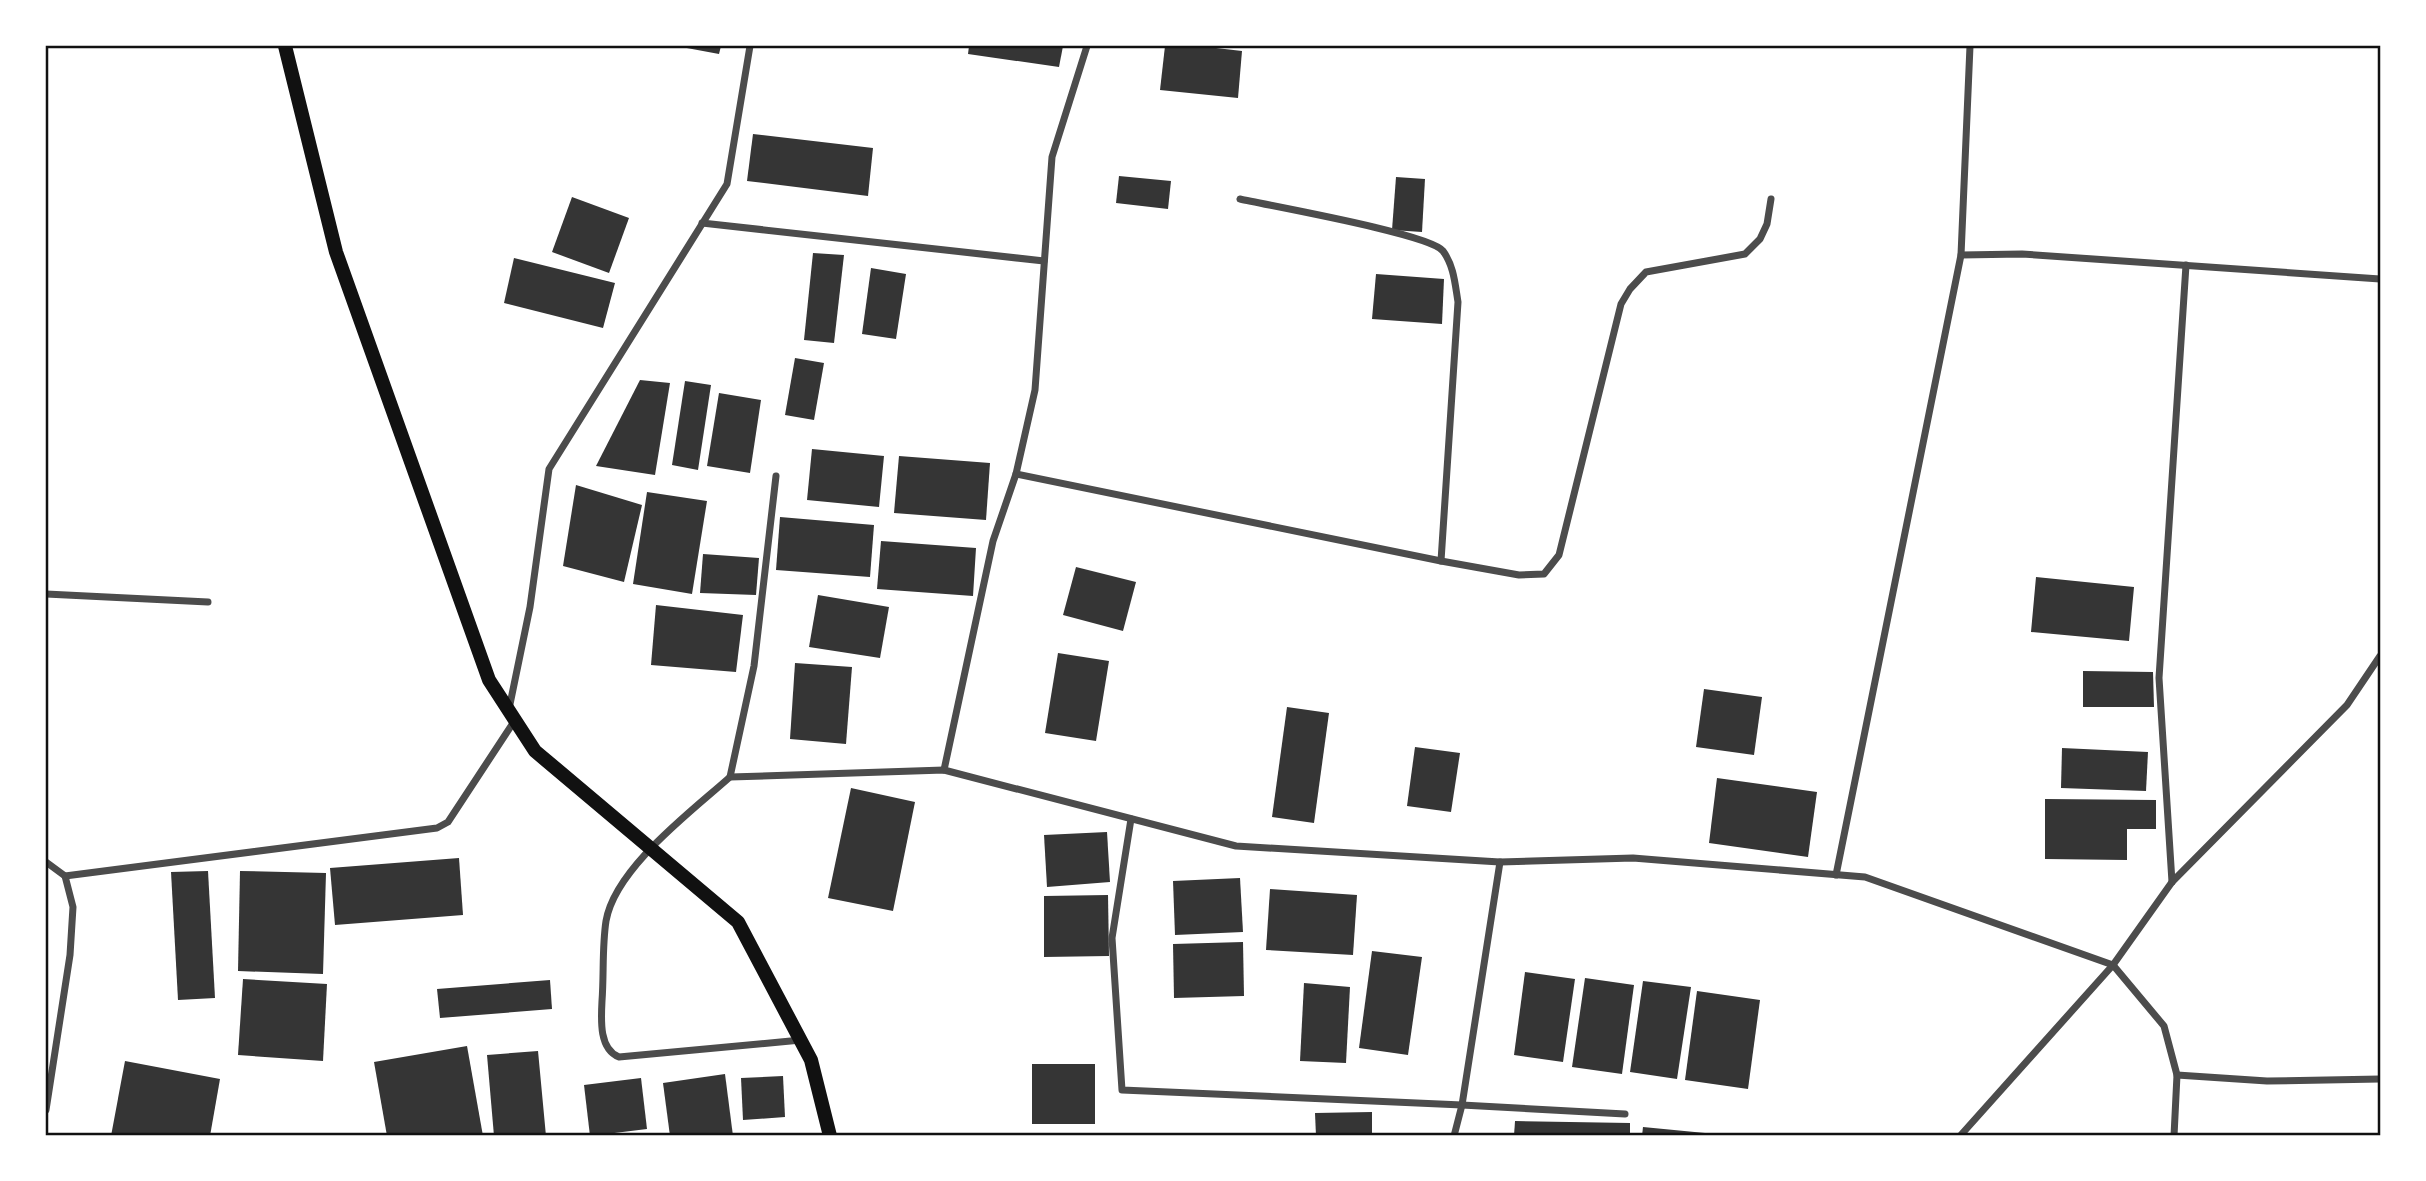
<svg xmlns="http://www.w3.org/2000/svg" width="2426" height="1181" viewBox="0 0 2426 1181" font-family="Lora,serif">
<rect width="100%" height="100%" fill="#fff"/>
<g fill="#353535">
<path d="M676 46H721L719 54Z"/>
<path d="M969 46H1063L1059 67 968 54Z"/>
<path d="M1165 46H1199L1242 51 1238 98 1160 90Z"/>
<path d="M753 134 873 148 868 196 747 181Z"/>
<path d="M1119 176 1171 181 1168 209 1116 203Z"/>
<path d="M1396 177 1425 179 1422 232 1392 230Z"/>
<path d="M572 197 629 218 609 273 552 252Z"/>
<path d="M813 253 844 255 834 343 804 340Z"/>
<path d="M514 258 615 283 603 328 504 303Z"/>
<path d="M871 268 906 274 896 339 862 334Z"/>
<path d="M1376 274 1444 279 1442 324 1372 319Z"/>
<path d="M795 358 824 363 814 420 785 415Z"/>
<path d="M640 380 670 383 655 475 596 466Z"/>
<path d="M685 381 711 385 698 470 672 465Z"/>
<path d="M719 393 761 400 750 473 707 466Z"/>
<path d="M812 449 884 456 879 507 807 500Z"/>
<path d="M899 456 990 463 986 520 894 513Z"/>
<path d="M576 485 642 505 624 582 563 566Z"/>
<path d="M647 492 707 501 692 594 633 584Z"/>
<path d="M780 517 874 525 870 577 776 570Z"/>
<path d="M881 541 976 548 973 596 877 589Z"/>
<path d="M703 554 759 558 756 595 700 593Z"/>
<path d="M1076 567 1136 582 1123 631 1063 615Z"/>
<path d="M2036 577 2134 587 2129 641 2031 632Z"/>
<path d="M818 595 889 607 880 658 809 647Z"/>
<path d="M656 605 743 615 736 672 651 665Z"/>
<path d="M1058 653 1109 661 1096 741 1045 733Z"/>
<path d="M795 663 852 667 846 744 790 739Z"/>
<path d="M2083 671 2153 672 2154 707H2083Z"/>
<path d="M1704 689 1762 697 1754 755 1696 747Z"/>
<path d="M1287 707 1329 713 1314 823 1272 817Z"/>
<path d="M1415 747 1460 753 1451 812 1407 806Z"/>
<path d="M2062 748 2148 752 2146 791 2061 788Z"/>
<path d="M1717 778 1817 792 1808 857 1709 843Z"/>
<path d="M851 788 915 802 893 911 828 898Z"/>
<path d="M2045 799 2156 800V829H2127V860L2045 859Z"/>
<path d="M1107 832 1110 882 1047 887 1044 835Z"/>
<path d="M459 858 463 915 335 925 330 868Z"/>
<path d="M208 871 215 998 178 1000 171 872Z"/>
<path d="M240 871 326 873 323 974 238 971Z"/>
<path d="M1240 878 1243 932 1175 935 1173 881Z"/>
<path d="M1270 889 1357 895 1353 955 1266 950Z"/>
<path d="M1108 895 1109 956 1044 957V896Z"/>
<path d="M1243 942 1244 996 1174 998 1173 944Z"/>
<path d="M1372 951 1422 957 1408 1055 1359 1048Z"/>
<path d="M1525 972 1575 979 1563 1062 1514 1055Z"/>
<path d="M1585 978 1634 985 1622 1074 1572 1067Z"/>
<path d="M243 979 327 984 323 1061 238 1055Z"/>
<path d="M550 980 552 1009 440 1018 437 989Z"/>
<path d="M1643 981 1691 987 1677 1079 1630 1072Z"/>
<path d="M1304 983 1350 987 1346 1063 1300 1061Z"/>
<path d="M1697 991 1760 1000 1748 1089 1685 1080Z"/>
<path d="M467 1046 483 1136H387L374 1062Z"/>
<path d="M538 1051 546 1136H494L487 1055Z"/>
<path d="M125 1061 220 1079 210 1136H111Z"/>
<rect x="1032" y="1064" width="63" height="60"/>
<path d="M725 1074 733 1136H670L663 1083Z"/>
<path d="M783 1076 785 1117 743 1120 741 1078Z"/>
<path d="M641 1078 647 1129 590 1136 584 1085Z"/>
<path d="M1372 1112V1136H1316L1315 1113Z"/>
<path d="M1515 1121 1630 1123V1136H1514Z"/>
<path d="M1643 1127 1705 1133 1704 1136H1642Z"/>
</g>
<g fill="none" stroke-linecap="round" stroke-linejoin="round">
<g stroke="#4c4c4c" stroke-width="7">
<path d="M1240 199C1271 206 1430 234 1443 251 1454 266 1455 284 1458 302L1441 561"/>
<path d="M702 223 1044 261"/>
<path d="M1961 255 2022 254 2380 279"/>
<path d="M1016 474 1441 561 1519 575 1544 574 1559 555 1621 304 1630 289 1646 272 1745 254 1760 239 1767 224 1771 199"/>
<path d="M46 594 208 602"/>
<path d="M509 709 530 607 549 469 727 184 750 46"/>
<path d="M944 770 993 541 1016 474 1035 390 1052 157 1087 46"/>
<path d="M730 777 754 666 776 476"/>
<path d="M1131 819 1112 938 1122 1090 1462 1105 1625 1114"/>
<path d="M46 862 65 876 73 907 70 955 46 1110"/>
<path d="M1836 875 1961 255 1970 46"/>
<path d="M65 876 437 828 448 822 515 720"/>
<path d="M2172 882 2159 678 2186 265"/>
<path d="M801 1040 619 1057C599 1049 601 1020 602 1001 604 974 602 947 606 921 615 868 692 811 730 777L944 770 1236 846 1500 862 1633 858 1865 877 2113 965 2164 1026 2177 1075 2174 1136"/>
<path d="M2177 1075 2267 1081 2380 1079"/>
<path d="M1454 1136 1462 1105 1500 862"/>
<path d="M1960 1136 2113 965 2172 882 2347 705 2380 656"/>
</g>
<path stroke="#111" stroke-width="14" d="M285 46 336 252 489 680 535 751 738 922 811 1060 830 1136"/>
</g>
<rect width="2426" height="1181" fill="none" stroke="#ffffff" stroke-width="94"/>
<rect x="47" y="47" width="2332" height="1087" fill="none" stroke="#111" stroke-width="2.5"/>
</svg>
